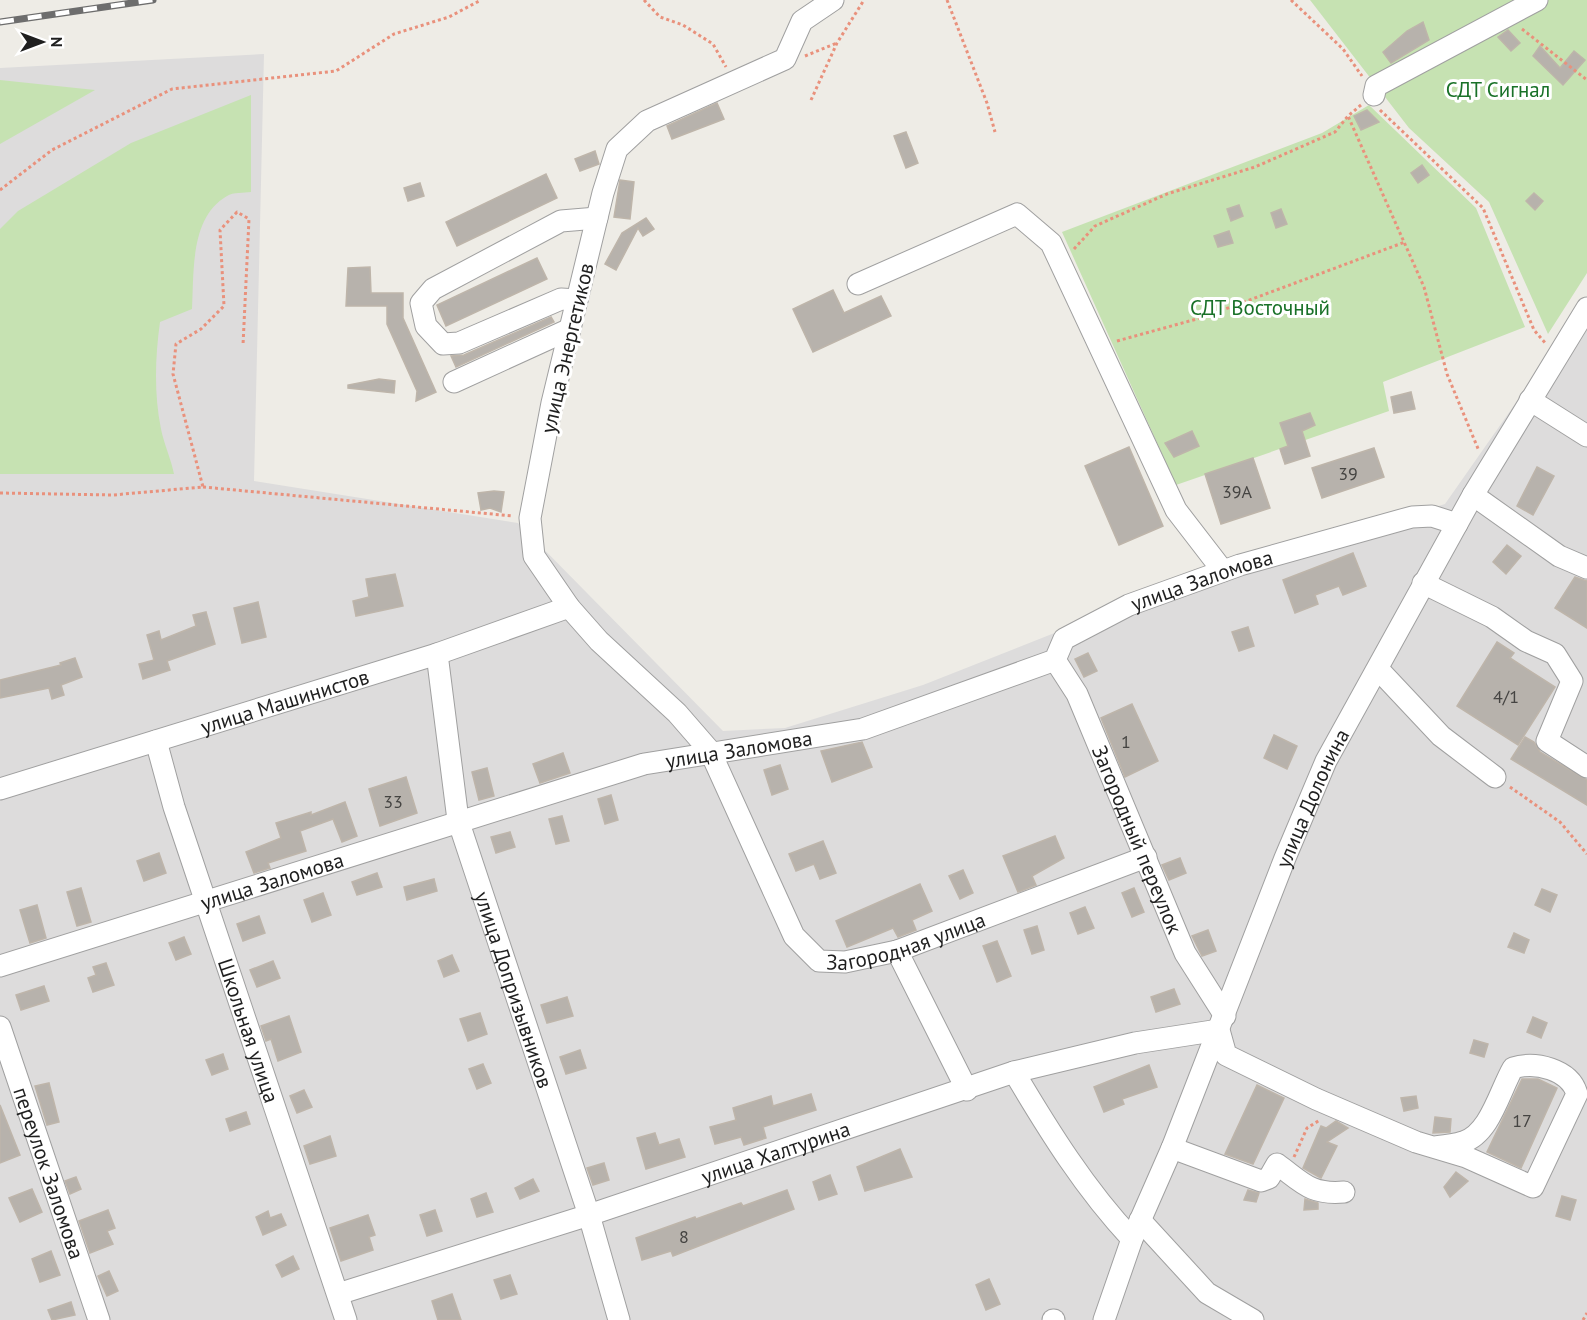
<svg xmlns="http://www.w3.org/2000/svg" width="1587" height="1320" viewBox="0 0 1587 1320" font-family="'PT Sans',sans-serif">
<rect width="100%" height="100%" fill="#eeece6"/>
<path fill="#dddcdc" d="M264 54 254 481 518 523 723 731 785 728 923 685 1110 611 1445 504 1587 301V1320H0V68Z"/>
<g fill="#c6e2b2">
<path d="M1310 0H1587V273L1548 334 1489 202 1409 128Z"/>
<path d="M0 80 95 90 0 144Z"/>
<path d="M251 95V192C244 193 233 192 227 196 190 217 194 272 192 309L160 322C155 358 154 394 161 429 164 444 171 459 174 474H0V229L18 211 131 143Z"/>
<path d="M1369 105 1476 208 1525 327 1383 382 1389 411 1176 485 1062 232 1322 133Z"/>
</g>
<g fill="#b7b2ac" stroke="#beb5aa" stroke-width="1.5">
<path d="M1423 22 1429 40 1391 63 1383 52 1407 31Z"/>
<path d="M1508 30 1520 43 1511 51 1498 37Z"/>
<path d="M1540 46 1560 68 1574 51 1585 60 1563 85 1533 56Z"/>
<path d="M717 103 724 119 672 139 667 126Z"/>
<path d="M1367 110 1379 122 1361 130 1354 116Z"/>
<path d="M906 132 918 163 906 168 894 136Z"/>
<path d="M595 151 599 164 580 171 575 159Z"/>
<path d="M1422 165 1429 175 1418 183 1411 173Z"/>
<path d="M546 174 557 198 457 246 446 222Z"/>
<path d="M620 180 634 182 630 219 614 217Z"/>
<path d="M420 183 424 196 408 201 404 188Z"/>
<path d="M1534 193 1543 201 1535 210 1526 201Z"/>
<path d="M1239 205 1243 216 1231 221 1227 209Z"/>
<path d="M1281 209 1287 224 1276 228 1271 213Z"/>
<path d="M646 218 654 229 643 236 638 228 616 270 605 264 622 233Z"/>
<path d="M1229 231 1233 243 1218 247 1214 236Z"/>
<path d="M537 258 547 279 446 326 437 305Z"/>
<path d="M370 267 371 293H403V318L436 392 416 401 417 391 387 324V306H346L348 268Z"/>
<path d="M833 290 844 313 881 296 891 316 813 352 793 309Z"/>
<path d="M551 317 554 322 456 367 451 356 464 355Z"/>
<path d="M379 379 395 381 394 393 348 388V385Z"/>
<path d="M1411 392 1415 409 1394 413 1391 397Z"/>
<path d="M1310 413 1315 425 1302 431 1310 456 1285 464 1280 449 1288 446 1280 423Z"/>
<path d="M1192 431 1199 446 1174 457 1165 443Z"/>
<path d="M1129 447 1163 526 1119 545 1085 466Z"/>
<path d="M1374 448 1384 477 1322 498 1312 468Z"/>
<path d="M1253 458 1270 508 1221 524 1205 474Z"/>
<path d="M1537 467 1554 476 1533 515 1517 506Z"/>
<path d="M494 491 504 492 501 512 490 508 481 510 478 493Z"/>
<path d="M1507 545 1521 556 1506 574 1493 562Z"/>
<path d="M1353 553 1366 586 1343 595 1339 586 1315 595 1318 604 1295 613 1283 580Z"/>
<path d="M395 574 403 606 356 616 353 601 369 597 366 579Z"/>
<path d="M1575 577 1587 581V628L1555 608Z"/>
<path d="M258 602 266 637 242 643 234 608Z"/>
<path d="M206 612 215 644 167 661 170 670 143 679 139 664 154 660 147 635 159 631 161 640 196 626 193 615Z"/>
<path d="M1248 627 1254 646 1239 651 1232 632Z"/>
<path d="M1497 642 1514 653 1510 658 1555 687 1518 745 1457 706Z"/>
<path d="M1088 653 1097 671 1084 677 1075 659Z"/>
<path d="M75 658 82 677 61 685 64 695 52 699 49 688 0 698V680L61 665 60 663Z"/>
<path d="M1132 704 1158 761 1125 777 1101 718Z"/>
<path d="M1274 735 1297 746 1287 769 1264 758Z"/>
<path d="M1525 737 1534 742 1540 752 1587 780V805L1511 759Z"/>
<path d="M862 742 872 767 832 782 821 751Z"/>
<path d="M563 753 570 773 540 783 533 764Z"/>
<path d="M780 765 788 789 772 795 764 770Z"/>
<path d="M487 768 494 796 479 800 472 772Z"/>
<path d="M406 777 417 813 380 826 369 789Z"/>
<path d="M611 795 618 820 605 824 598 799Z"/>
<path d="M345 802 357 836 342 842 333 819 300 831 306 851 268 863 270 868 254 873 246 852 281 838 276 823 311 812V815Z"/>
<path d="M562 816 569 841 556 844 549 819Z"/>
<path d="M510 832 515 847 496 853 491 837Z"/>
<path d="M1055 836 1064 858 1032 876 1036 885 1018 892 1003 856Z"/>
<path d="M823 841 836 873 820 879 814 864 796 871 789 854Z"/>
<path d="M159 853 166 873 144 881 137 861Z"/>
<path d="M1180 858 1186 873 1169 880 1162 865Z"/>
<path d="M963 870 973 893 960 899 949 876Z"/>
<path d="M377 873 382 887 357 895 352 882Z"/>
<path d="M434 879 437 891 407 900 404 887Z"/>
<path d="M920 884 932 911 912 920 916 930 898 937 893 928 847 947 836 921Z"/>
<path d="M81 888 91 922 77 926 67 892Z"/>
<path d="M1134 888 1144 912 1132 917 1122 893Z"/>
<path d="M1542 889 1557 895 1550 912 1535 905Z"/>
<path d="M323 893 331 915 312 922 304 900Z"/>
<path d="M37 905 46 938 30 943 20 910Z"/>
<path d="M1085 907 1094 928 1078 934 1070 913Z"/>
<path d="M259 916 265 933 243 941 237 924Z"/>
<path d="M1037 926 1044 950 1032 954 1024 930Z"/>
<path d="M1208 930 1216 951 1202 956 1192 936Z"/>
<path d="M1514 933 1529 940 1524 953 1508 947Z"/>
<path d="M184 937 191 954 176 960 169 943Z"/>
<path d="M997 941 1011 976 997 982 983 946Z"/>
<path d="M452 955 459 971 444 977 438 961Z"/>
<path d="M273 961 280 978 257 987 250 970Z"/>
<path d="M106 963 114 985 93 992 88 978 96 975 93 967Z"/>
<path d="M44 986 49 1001 21 1010 16 995Z"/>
<path d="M1174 989 1180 1004 1156 1012 1151 997Z"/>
<path d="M567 997 573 1016 547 1023 541 1005Z"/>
<path d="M480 1013 487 1034 468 1041 460 1019Z"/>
<path d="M289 1016 301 1052 278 1061 271 1039 266 1041 261 1026Z"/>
<path d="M1533 1017 1547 1023 1541 1038 1527 1032Z"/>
<path d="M1474 1040 1488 1044 1484 1057 1470 1053Z"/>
<path d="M580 1050 586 1068 566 1074 560 1057Z"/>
<path d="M223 1054 228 1069 212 1075 206 1060Z"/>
<path d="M483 1064 491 1083 477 1089 469 1069Z"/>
<path d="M1149 1065 1157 1087 1122 1099 1124 1104 1104 1112 1094 1087Z"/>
<path d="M1522 1079H1538L1557 1088 1521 1168 1487 1152Z"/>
<path d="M49 1083 59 1122 47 1125 35 1086Z"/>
<path d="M1257 1085 1284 1098 1253 1164 1225 1154Z"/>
<path d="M304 1090 312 1107 297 1113 290 1096Z"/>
<path d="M811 1094 816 1110 763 1127 766 1138 744 1145 741 1137 715 1144 710 1127 736 1120 733 1108 771 1096 773 1106Z"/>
<path d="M1416 1096 1418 1108 1404 1111 1401 1098Z"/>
<path d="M0 1105 20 1155 0 1163Z"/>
<path d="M246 1112 250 1124 230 1131 226 1119Z"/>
<path d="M1435 1117 1451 1119 1450 1132 1433 1133Z"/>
<path d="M1336 1121 1348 1128 1327 1142 1337 1146 1321 1178 1319 1177 1303 1168 1321 1126 1326 1128Z"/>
<path d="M655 1133 659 1145 679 1139 685 1157 646 1169 637 1138Z"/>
<path d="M330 1136 336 1156 310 1164 304 1146Z"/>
<path d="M900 1149 912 1177 865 1191 857 1167Z"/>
<path d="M604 1163 609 1180 593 1185 587 1168Z"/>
<path d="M1456 1172 1468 1181 1450 1197 1444 1187Z"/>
<path d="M830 1175 837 1194 819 1200 813 1182Z"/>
<path d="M76 1177 81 1189 70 1194 65 1181Z"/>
<path d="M533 1179 539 1191 520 1199 515 1188Z"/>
<path d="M32 1189 42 1212 20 1222 9 1198Z"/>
<path d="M787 1190 794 1209 673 1256 671 1251 642 1260 636 1238 695 1217 696 1219 741 1203 743 1206Z"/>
<path d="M1248 1190 1259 1193 1256 1202 1244 1200Z"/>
<path d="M486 1193 493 1212 477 1217 471 1199Z"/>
<path d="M1562 1196 1576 1200 1570 1220 1556 1216Z"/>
<path d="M1305 1199 1318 1203V1209L1304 1210Z"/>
<path d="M108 1210 115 1228 107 1231 113 1244 90 1253 79 1221Z"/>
<path d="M435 1210 442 1231 427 1236 420 1215Z"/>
<path d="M268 1211 270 1218 281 1214 286 1225 263 1235 256 1217Z"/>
<path d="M368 1215 375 1235 369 1237 373 1250 341 1261 330 1228Z"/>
<path d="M51 1251 60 1275 40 1282 32 1259Z"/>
<path d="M293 1256 299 1269 282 1277 276 1265Z"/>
<path d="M109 1271 118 1291 107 1296 98 1276Z"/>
<path d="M510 1275 517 1294 501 1299 494 1280Z"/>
<path d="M989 1279 1000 1304 986 1310 976 1285Z"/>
<path d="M452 1294 461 1320H438L432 1301Z"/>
<path d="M71 1302 75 1315 52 1320 48 1310Z"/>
</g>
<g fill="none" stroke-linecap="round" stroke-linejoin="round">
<g stroke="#a0a0a0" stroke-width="23">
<g id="minor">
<path id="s1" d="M833 0 802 21 785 59 647 121 617 149 603 193 552 403 530 518 534 556 569 607 599 641 677 713 710 751 794 936 819 961 845 962 897 951 1146 857"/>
<path d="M1374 95 1376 86 1537 0"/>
<path d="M858 284 1017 214 1051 243 1176 510 1223 571"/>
<path d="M577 300 561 299 459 343 443 344 426 326 421 303 433 289 561 221 597 218"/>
<path d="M454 382 570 329"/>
<path d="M1530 400 1587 436"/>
<path d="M1473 495 1559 556 1587 568"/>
<path d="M1423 583 1492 617 1526 641 1555 654 1572 681 1547 741 1587 767"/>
<path id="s2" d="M437 654 458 820 589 1215 619 1320"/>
<path id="s3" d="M1055 660 1077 694 1185 953 1225 1016"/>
<path d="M1378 669 1441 736 1495 777"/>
<path id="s4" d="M156 741 174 807 346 1320"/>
<path id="s5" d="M0 789 437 654 569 607"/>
<path d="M897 951 967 1090"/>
<path id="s6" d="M0 966 644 764 863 729 1055 660 1064 639 1129 605 1240 565 1412 517 1432 516 1457 524"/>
<path id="s7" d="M0 1027 99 1320"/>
<path d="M1014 1072C1049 1131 1085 1189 1132 1239"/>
<path d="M1172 1148 1261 1181 1269 1178 1277 1164C1302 1182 1310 1195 1344 1192"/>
<path d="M1140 1220 1207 1293 1253 1320"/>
<path id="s8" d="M338 1294 589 1215 1014 1072 1135 1043 1219 1030 1226 1055 1316 1099 1416 1142 1466 1157 1533 1187 1577 1094C1570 1069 1535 1061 1513 1068 1500 1090 1490 1134 1463 1142 1454 1145 1443 1146 1434 1147"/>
<path d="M1053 1320H1054"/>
<path id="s9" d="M1104 1320 1132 1239 1172 1148 1285 858 1326 761 1473 495 1587 308"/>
</g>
</g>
<g stroke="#e9917c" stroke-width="3" stroke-dasharray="3 3" stroke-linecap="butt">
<path d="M644 0 660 17 683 25 713 44 726 67"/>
<path d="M947 0 987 103 995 132"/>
<path d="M1291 0 1343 49 1362 76"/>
<path d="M1522 29 1587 80"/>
<path d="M805 56 837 43"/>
<path d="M811 100 837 43 864 0"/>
<path d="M1361 105 1348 116 1424 287 1447 374 1479 451"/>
<path d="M1380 110 1483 208 1534 330 1546 344"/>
<path d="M0 190 52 150 172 89 336 71 394 34 449 17 481 0"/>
<path d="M1074 249 1095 226 1167 194 1255 167 1335 132 1348 116"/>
<path d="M1117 341 1204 317 1405 242"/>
<path d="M203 487 513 516"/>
<path d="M0 493 113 495 203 487 173 374 176 344 201 329 224 306 220 230 237 212 249 219 243 345"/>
<path d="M1510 787 1560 822 1587 854"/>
<path d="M1294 1157 1307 1128 1320 1120"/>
<path d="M1583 1320 1587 1313"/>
</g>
<use href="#minor" stroke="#fff" stroke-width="21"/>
<g stroke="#6d6d6d" stroke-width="7">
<path id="rail" d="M0 22 153 0"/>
</g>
<use href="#rail" stroke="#fff" stroke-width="4.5" stroke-dasharray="14" stroke-linecap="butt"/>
</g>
<g text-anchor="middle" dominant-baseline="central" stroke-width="6" stroke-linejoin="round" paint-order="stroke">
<g font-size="18" fill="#454442">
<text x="1348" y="473">39</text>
<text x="1237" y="491">39А</text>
<text x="1506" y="696">4/1</text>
<text x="1126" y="741">1</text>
<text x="393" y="801">33</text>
<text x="1522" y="1120">17</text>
<text x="684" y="1236">8</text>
</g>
<g font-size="21" fill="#197128" stroke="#fff">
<text x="1498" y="89">СДТ Сигнал</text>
<text x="1260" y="307">СДТ Восточный</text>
</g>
<g font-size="21" fill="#1f1f1f" stroke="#fff">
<text transform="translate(567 348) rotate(-77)">улица Энергетиков</text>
<text stroke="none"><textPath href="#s6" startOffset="1274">улица Заломова</textPath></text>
<text stroke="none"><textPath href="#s5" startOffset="298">улица Машинистов</textPath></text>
<text stroke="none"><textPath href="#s6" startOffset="771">улица Заломова</textPath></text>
<text stroke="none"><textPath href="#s9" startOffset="562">улица Долонина</textPath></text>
<text stroke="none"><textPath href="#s3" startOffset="198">Загородный переулок</textPath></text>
<text stroke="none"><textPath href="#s6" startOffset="285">улица Заломова</textPath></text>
<text stroke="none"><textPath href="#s1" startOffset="1281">Загородная улица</textPath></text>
<text stroke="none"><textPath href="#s2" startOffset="346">улица Допризывников</textPath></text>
<text stroke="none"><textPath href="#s4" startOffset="304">Школьная улица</textPath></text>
<text stroke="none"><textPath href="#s8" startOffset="460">улица Халтурина</textPath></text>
<text stroke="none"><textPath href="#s7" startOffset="154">переулок Заломова</textPath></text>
</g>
</g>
<g transform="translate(42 42) rotate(90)" stroke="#ffffff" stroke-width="4.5" paint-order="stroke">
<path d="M0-4.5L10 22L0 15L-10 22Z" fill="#1f1f1f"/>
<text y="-9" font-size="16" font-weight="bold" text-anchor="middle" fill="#1f1f1f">N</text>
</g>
</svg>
